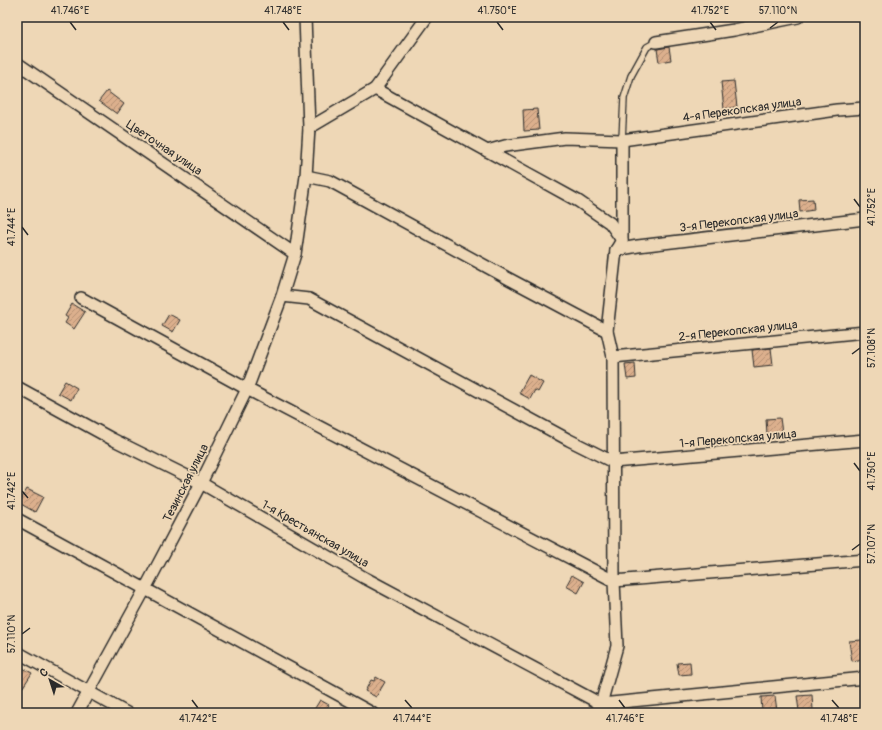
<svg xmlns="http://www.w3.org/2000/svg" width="882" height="730" viewBox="0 0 882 730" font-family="Pangolin,sans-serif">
<defs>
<pattern id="building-hatch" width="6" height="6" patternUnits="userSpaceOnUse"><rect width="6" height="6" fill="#dcb08d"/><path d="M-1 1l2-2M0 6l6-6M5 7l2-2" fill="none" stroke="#b38f73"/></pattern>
</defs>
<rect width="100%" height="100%" fill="#eed7b6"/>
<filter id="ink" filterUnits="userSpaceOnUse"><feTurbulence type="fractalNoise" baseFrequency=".025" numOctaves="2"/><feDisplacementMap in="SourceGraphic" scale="8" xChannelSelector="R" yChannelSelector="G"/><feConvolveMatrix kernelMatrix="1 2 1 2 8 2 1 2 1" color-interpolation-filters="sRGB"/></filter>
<g filter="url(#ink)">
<g fill="url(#building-hatch)" stroke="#2b2b2b">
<path d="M669 47 671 60 659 62 657 49Z"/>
<path d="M734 81 737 107 724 109 721 82Z"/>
<path d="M107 91 124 104 117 114 99 101Z"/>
<path d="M537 109 539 130 524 131 523 110Z"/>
<path d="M813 199 814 210 800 212 799 200Z"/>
<path d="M72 304 85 312 74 329 65 323 68 318 65 316Z"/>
<path d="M169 314 180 320 173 332 162 326Z"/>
<path d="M771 348 773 365 754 367 752 350Z"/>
<path d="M635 363 636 378 627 379 625 364Z"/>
<path d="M529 375 543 383 538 392 535 390 530 399 519 393Z"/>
<path d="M65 381 77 388 71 400 58 393Z"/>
<path d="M780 418 782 433 767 434 766 419Z"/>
<path d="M27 489 43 497 35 512 19 503Z"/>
<path d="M572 575 584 582 578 593 566 586Z"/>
<path d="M862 640 864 659 852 661 849 641Z"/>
<path d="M690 662 691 674 679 675 677 663Z"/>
<path d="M17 665 32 673 23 687 17 684Z"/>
<path d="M376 677 385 682 376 697 365 691 371 680 374 681Z"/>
<path d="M812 695 813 710 799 711 797 696Z"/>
<path d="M775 696 777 711 762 712 761 697Z"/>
<path d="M320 700 329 705 324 713H312Z"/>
</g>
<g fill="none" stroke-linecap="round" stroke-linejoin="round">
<g stroke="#2b2b2b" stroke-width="8">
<path id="lane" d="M622 140 624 98 631 76 647 47 656 42"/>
</g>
<g stroke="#2b2b2b" stroke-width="14">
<g id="street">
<path d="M656 42 734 30 798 17"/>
<path d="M17 63 295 254"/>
<path d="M375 89 578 201 610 223 622 240"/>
<path d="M309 128 375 89 427 17"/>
<path d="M487 151 505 146 565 138 622 140 837 110 865 108"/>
<path d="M306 176 330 181 511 280 607 331"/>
<path d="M616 250 638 246 865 219"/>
<path d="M282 296 309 299 569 440 613 462 865 440"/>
<path d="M81 298 247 389 614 581 865 560"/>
<path d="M613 357 865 332"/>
<path d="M17 387 112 439 201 483 365 578 601 704 865 678"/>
<path d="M17 519 372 713"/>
<path d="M17 652 127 713"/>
<path d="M77 713 145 589 201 483 247 389 282 296 295 254 306 176 309 128 305 17"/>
<path d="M596 713 601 704 617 646 614 581 613 357 607 331 616 250 622 240V140"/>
</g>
</g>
<use href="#lane" stroke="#eed7b6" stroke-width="5.5"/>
<use href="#street" stroke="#eed7b6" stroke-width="11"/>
</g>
</g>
<path fill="none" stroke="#2b2b2b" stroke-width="1.5" d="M70 22 76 30M283 22 289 30M497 22 503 30M710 22 716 30M770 28 778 22M854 199 860 207M22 227 28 235M852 354 860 348M854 463 860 471M22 491 28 498M852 550 860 544M22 634 30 628M192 700 198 708M405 700 412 708M619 700 625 708M832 700 839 708"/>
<g text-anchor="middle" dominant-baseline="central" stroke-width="3.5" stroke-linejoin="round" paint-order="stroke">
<g font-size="12" fill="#2b2b2b" stroke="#eed7b6">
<text transform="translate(742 110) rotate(-8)">4-я Перекопская улица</text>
<text transform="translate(164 148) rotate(34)">Цветочная улица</text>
<text transform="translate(739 221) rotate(-7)">3-я Перекопская улица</text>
<text transform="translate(738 331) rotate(-6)">2-я Перекопская улица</text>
<text transform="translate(738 439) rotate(-5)">1-я Перекопская улица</text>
<text transform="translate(186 483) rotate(-63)">Тезинская улица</text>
<text transform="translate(315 534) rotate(30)">1-я Крестьянская улица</text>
</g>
</g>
<rect width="882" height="730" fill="none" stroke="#eed7b6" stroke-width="44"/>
<g transform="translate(50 680) rotate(321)" stroke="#eed7b6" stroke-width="3" paint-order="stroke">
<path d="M0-3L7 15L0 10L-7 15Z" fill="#2b2b2b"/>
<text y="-6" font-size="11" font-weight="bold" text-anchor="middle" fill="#2b2b2b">С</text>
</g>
<rect x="22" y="22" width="838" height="686" fill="none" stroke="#2b2b2b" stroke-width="1.5"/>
<g font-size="10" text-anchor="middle" fill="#2b2b2b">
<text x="70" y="14">41.746°E</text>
<text x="283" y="14">41.748°E</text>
<text x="497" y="14">41.750°E</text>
<text x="710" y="14">41.752°E</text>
<text x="778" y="14">57.110°N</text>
<text transform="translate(871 207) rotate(-90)" y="4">41.752°E</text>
<text transform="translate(11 227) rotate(-90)" y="4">41.744°E</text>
<text transform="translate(871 348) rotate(-90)" y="4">57.108°N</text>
<text transform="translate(871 471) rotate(-90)" y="4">41.750°E</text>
<text transform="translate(11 491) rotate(-90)" y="4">41.742°E</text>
<text transform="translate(871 544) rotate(-90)" y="4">57.107°N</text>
<text transform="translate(11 634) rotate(-90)" y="4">57.110°N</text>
<text x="198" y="722">41.742°E</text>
<text x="412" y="722">41.744°E</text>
<text x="625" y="722">41.746°E</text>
<text x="839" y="722">41.748°E</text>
</g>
</svg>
